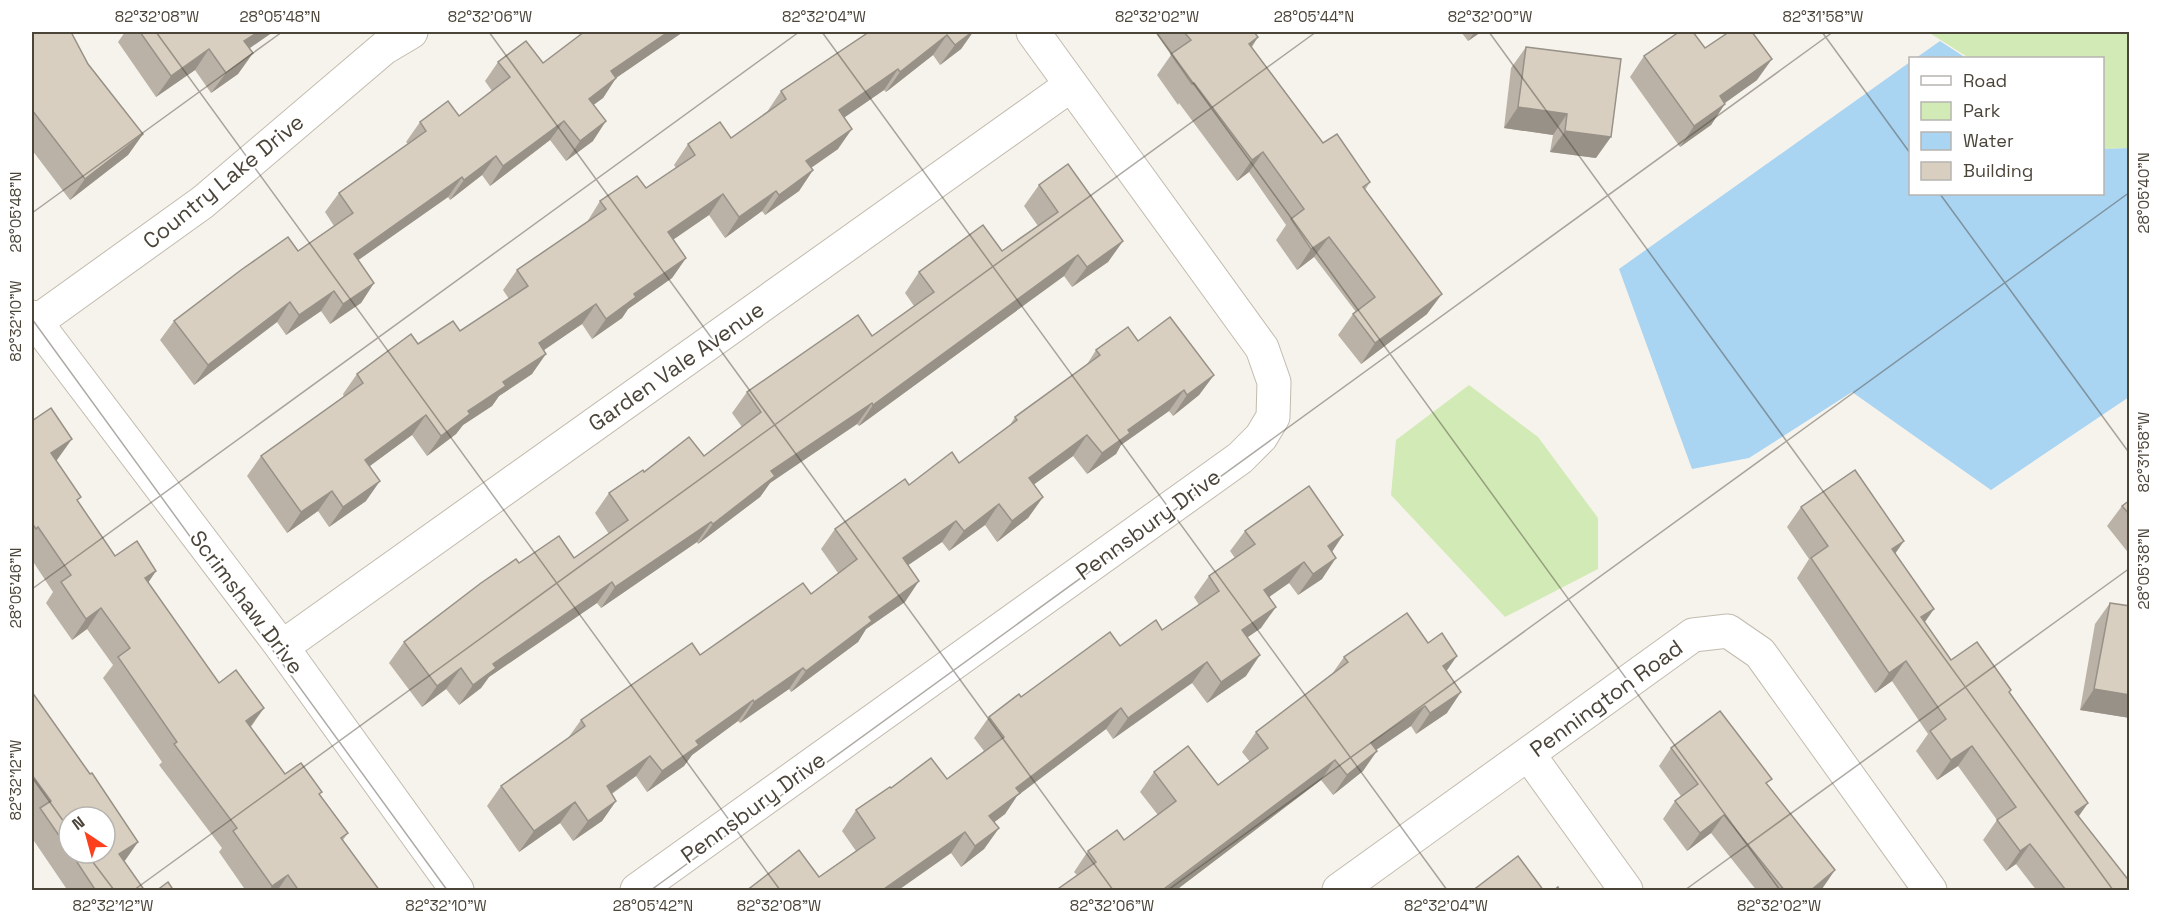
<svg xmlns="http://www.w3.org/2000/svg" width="2161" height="922" viewBox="0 0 2161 922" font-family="'Space Grotesk',sans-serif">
<rect width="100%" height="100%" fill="#f6f3ec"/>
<g fill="#d2eab5">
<path d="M1928 32H2129V148L2107 149 2103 146 2102 58H1969Z"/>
<path d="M1469 385 1538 437 1598 518V569L1505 617 1391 495 1396 440Z"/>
</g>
<g fill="#a9d4f2">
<path d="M1940 41 1966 58H1916Z"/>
<path d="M1910 62V194H2102L2103 147 2107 149 2129 148V397L1991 490 1852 392 1749 458 1692 469 1619 269Z"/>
</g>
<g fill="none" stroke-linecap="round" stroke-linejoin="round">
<g stroke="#c2bbae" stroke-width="35">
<g id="street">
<path d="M32 317 282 647 457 890"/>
<path d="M32 325 203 202 384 48 411 32"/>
<path d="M282 647 1071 85"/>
<path d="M1529 755 1626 890"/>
<path d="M637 890 1240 458 1261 437 1273 417 1274 382 1262 348 1033 32"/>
<path d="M1339 890 1693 635 1728 631 1760 653 1930 890"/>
</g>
</g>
<use href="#street" stroke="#fff" stroke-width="33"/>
</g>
<g fill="#bab2a6" fill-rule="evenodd">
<path d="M32 32 88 64 143 134 128 155 70 200 32 150Z"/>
<path d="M125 32H273L249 48 253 53 238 74 211 93 195 70 156 97 118 42Z"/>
<path d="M683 32 616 78 603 98 594 104 593 141 566 161 550 140 490 186 482 175 450 200 448 197 358 260 374 283 361 303 330 324 321 311 286 335 277 322 194 385 160 340 174 321 298 251 334 226 325 212 339 193 408 144 406 142 420 122 459 116 492 91 485 81 498 62 543 63Z"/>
<path d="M869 32H973L961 49 940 65 933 55 886 92 884 90 844 117 838 149 811 168 813 170 799 191 765 215 762 211 725 238 709 215 673 239 686 258 672 278 628 309 622 318 592 339 582 324 544 350 532 374 499 396 492 406 463 425 456 434 427 456 412 435 369 466 366 501 329 527 318 511 287 533 247 476 261 456 344 397 343 394 357 374 418 344 460 331 509 299 503 290 517 270 587 222 600 201 646 188 676 168 674 165 688 144 731 138 767 112 781 91Z"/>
<path d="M1155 32H1254L1258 37 1252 47 1323 143 1370 182 1365 190 1427 314 1361 364 1338 335 1353 314 1356 312 1314 257 1297 270 1276 240 1286 225 1249 172 1237 181 1179 103 1178 105 1157 75 1171 55Z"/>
<path d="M1461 32H1481L1468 41Z"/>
<path d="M1526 47 1596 158 1550 152 1553 135 1504 128 1511 68Z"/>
<path d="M1705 48 1757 80 1725 103 1711 125 1680 147 1630 77 1644 56Z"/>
<path d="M1039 185 1123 241 1108 262 1072 287 1064 276 859 426 857 424 770 483 760 497 698 544 697 542 601 608 597 603 489 677 481 688 459 705 446 689 422 707 389 663 404 642 519 563 574 558 609 534 595 513 609 493 644 472 704 456 742 427 732 413 747 392 872 336 914 306 905 293 919 272 1002 251 1038 226 1024 206Z"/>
<path d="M1138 341 1214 375 1199 395 1173 416 1169 411 1121 445 1116 454 1087 474 1073 456 1033 485 1043 497 1028 518 997 542 985 525 949 551 942 542 908 565 905 602 866 629 858 642 791 692 789 689 740 723 738 721 692 755 684 766 647 792 636 776 612 794 616 801 602 821 573 841 560 823 519 852 487 806 501 786 568 738 581 720 811 594 838 573 821 549 835 529 909 485 959 463 1010 425 1015 417 1086 366 1096 350Z"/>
<path d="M32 421 56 460 78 501 115 556 156 571 148 582 219 683 264 708 251 727 285 774 320 795 348 833 343 840 380 891H246L219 852 222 848 159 765 162 762 103 678 113 665 87 629 72 640 46 603 53 592 32 560Z"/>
<path d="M2130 500V555L2107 526 2122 506Z"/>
<path d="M1801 507 1895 554 1925 622 1951 660 2010 693 2088 803 2078 816 2130 891H2037L2016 864 2006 871 1983 840 1997 820 1958 766 1937 780 1916 751 1928 734 1892 681 1875 693 1797 578 1809 559 1787 527Z"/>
<path d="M1245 531 1343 535 1332 552 1322 579 1298 595 1289 583 1269 597 1261 628 1247 637 1246 676 1207 703 1192 683 1113 739 1106 729 1017 796 1005 814 994 822 999 828 984 849 961 867 951 853 897 891H746L819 877 856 851 842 831 856 810 891 788 947 779 984 751 974 738 989 717 1021 697 1120 646 1162 630 1199 605 1194 597 1209 576 1235 558 1230 551Z"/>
<path d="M2110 603 2130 718 2080 710 2095 624Z"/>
<path d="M1344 657 1447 671V713L1416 734 1411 726 1376 750 1363 771 1333 795 1321 780 1175 891H1055L1077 875 1074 872 1088 851 1124 840 1158 815 1140 792 1154 772 1218 785 1250 762 1242 752 1256 732 1332 674Z"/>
<path d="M32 692 138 842 124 861 145 891H68L32 838V820L33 818 32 816ZM69 817 105 853H69Z"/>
<path d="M1671 748 1767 785 1822 889 1820 891H1757L1711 833 1687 851 1663 819 1675 801 1681 796 1659 766Z"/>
</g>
<g fill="#979187">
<path d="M258 32H273L230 62 244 41Z"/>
<path d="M668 32H683L597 91 611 71Z"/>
<path d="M972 32H973L961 49 940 65 955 45Z"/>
<path d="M1475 32H1481L1468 41Z"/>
<path d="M947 35 933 55 886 92 900 72Z"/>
<path d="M1258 37 1243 58 1249 44Z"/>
<path d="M209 49 195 70 156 97 171 76Z"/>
<path d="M253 53 238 74 211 93 226 73Z"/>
<path d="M1772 59 1757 80 1705 117 1720 96Z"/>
<path d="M898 69 884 90 825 131 839 110Z"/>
<path d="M616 78 603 98 576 118 589 99Z"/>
<path d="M1725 104 1711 125 1680 147 1694 126Z"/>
<path d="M1518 107 1567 114 1553 135 1504 128Z"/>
<path d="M564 121 550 140 490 186 503 166Z"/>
<path d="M606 121 593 141 566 161 580 141Z"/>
<path d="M852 129 838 149 792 181 806 161Z"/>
<path d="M1565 131 1611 137 1596 158 1550 152Z"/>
<path d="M143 134 128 155 70 200 85 179Z"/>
<path d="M1263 152 1249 172 1237 181 1252 160Z"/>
<path d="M496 156 482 175 450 200 464 180Z"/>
<path d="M813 170 799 191 765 215 779 195Z"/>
<path d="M462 177 448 197 340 273 354 254Z"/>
<path d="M776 191 762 211 725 238 739 217Z"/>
<path d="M723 194 709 215 654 253 668 232Z"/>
<path d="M1329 237 1314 257 1297 270 1311 249Z"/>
<path d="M1123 241 1108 262 1072 287 1087 267Z"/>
<path d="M1078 255 1064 276 859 426 873 405Z"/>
<path d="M686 258 672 278 628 309 622 318 592 339 606 319 634 294Z"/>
<path d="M374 283 361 303 330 324 343 304Z"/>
<path d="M334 291 321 311 286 335 299 315Z"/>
<path d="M1442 294 1427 314 1361 364 1375 343Z"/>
<path d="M290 302 277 322 194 385 208 365Z"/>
<path d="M596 304 582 324 525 363 539 343Z"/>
<path d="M546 354 532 374 499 396 492 406 463 425 456 434 427 456 441 436 468 411 503 382Z"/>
<path d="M1214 375 1199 395 1173 416 1187 395Z"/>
<path d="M1184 390 1169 411 1121 445 1116 454 1087 474 1102 453 1128 430Z"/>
<path d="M872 403 857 424 770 483 760 497 698 544 713 524 771 471Z"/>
<path d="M426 415 412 435 351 480 365 460Z"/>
<path d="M1087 435 1073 456 1014 499 1029 478Z"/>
<path d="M72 439 57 460 37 474 51 453Z"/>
<path d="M380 481 366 501 329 527 343 507Z"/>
<path d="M332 491 318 511 287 533 301 512Z"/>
<path d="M1043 497 1028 518 997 542 1012 521Z"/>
<path d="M999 504 985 525 949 551 964 531Z"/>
<path d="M956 521 942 542 888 579 903 558Z"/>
<path d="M711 522 697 542 601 608 615 587Z"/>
<path d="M1343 535 1329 556 1328 546Z"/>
<path d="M1904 541 1890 561 1892 549Z"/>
<path d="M1336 558 1322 579 1298 595 1313 574Z"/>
<path d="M1304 562 1289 583 1249 611 1264 590Z"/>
<path d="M156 571 142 592 145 578Z"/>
<path d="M919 581 905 602 866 629 858 642 791 692 806 671 869 617Z"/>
<path d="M612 582 597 603 489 677 481 688 459 705 473 685 493 664Z"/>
<path d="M1276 607 1261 628 1228 651 1242 630Z"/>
<path d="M101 608 87 629 72 640 86 619Z"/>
<path d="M1934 609 1920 629 1921 617Z"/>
<path d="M1260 655 1246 676 1207 703 1221 682Z"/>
<path d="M1457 656 1443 676V666Z"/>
<path d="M1906 661 1892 681 1875 693 1889 673Z"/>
<path d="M1207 662 1192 683 1113 739 1128 718Z"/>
<path d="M461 668 446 689 422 707 437 686Z"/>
<path d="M803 668 789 689 740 723 754 702Z"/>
<path d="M2094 689 2130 695V718L2080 710Z"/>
<path d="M1461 692 1447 713 1416 734 1430 713Z"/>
<path d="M753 700 738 721 692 755 684 766 647 792 662 771 696 741Z"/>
<path d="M1425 706 1411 726 1357 763 1371 743Z"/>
<path d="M264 708 249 728 246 721Z"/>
<path d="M1121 708 1106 729 1017 796 1005 814 975 837 989 816 1016 788Z"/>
<path d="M1972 746 1958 766 1937 780 1951 760Z"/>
<path d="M1377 751 1363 771 1333 795 1347 775Z"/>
<path d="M650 756 636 776 592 807 607 786Z"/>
<path d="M1335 760 1321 780 1175 891H1163Z"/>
<path d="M616 801 602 821 573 841 588 821Z"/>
<path d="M575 802 560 823 519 852 534 831Z"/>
<path d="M2088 803 2074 823 2075 812Z"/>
<path d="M1724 815 1711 833 1687 851 1700 833Z"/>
<path d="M999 828 984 849 961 867 975 846Z"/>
<path d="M965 832 951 853 897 891H881Z"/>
<path d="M138 842 124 862 119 854Z"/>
<path d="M2030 844 2016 864 2006 871 2020 851Z"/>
<path d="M1835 870 1822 889 1820 891H1810Z"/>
<path d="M288 875 277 891H269L272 886Z"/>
</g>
<g fill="#d8cfc1" stroke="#979187" stroke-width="1.5">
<path d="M32 32H71L88 64 143 134 85 179 32 110Z"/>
<path d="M140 32H258L244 41 253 53 226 73 209 49 171 76Z"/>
<path d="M584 32H668L611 71 616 78 589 99 606 121 580 141 564 121 503 166 496 156 464 180 462 177 354 254 374 283 343 304 334 291 299 315 290 302 208 365 174 321 241 270 288 237 298 251 353 213 339 193 426 131 420 122 448 101 459 116 510 77 498 62 526 41 543 63Z"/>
<path d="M869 32H972L955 45 947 35 900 72 898 69 839 110 852 129 806 161 813 170 779 195 776 191 739 217 723 194 668 232 686 258 634 294 636 297 606 319 596 304 539 343 546 354 503 382 506 386 468 411 470 414 441 436 426 415 365 460 380 481 343 507 332 491 301 512 261 456 363 383 357 374 411 334 418 344 453 321 460 331 528 286 517 270 606 209 600 201 637 176 646 188 695 155 688 144 720 122 731 138 786 99 781 91Z"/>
<path d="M1184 32H1254L1258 37 1249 44 1323 143 1337 134 1370 182 1363 187 1442 294 1375 343 1353 314 1375 297 1329 237 1311 249 1291 219 1304 209 1263 152 1252 160 1194 83 1192 84 1171 54 1191 40Z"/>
<path d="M1679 32H1693L1705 48 1729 32H1752L1772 59 1720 96 1725 104 1694 126 1644 56Z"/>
<path d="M1526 47 1621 59 1611 137 1565 131 1567 114 1518 107Z"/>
<path d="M1068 164 1123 241 1087 267 1078 255 873 405 872 403 771 471 775 476 713 524 711 522 615 587 612 582 493 664 496 668 473 685 461 668 437 686 404 642 481 583 516 559 519 563 559 536 574 558 628 520 609 493 643 470 644 472 689 437 704 456 761 412 747 392 858 315 872 336 934 292 919 272 983 225 1002 251 1058 212 1039 185Z"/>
<path d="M1170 317 1214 375 1187 395 1184 390 1128 430 1130 433 1102 453 1087 435 1029 478 1043 497 1012 521 999 504 964 531 956 521 903 558 919 581 869 617 872 621 806 671 803 668 754 702 753 700 696 741 699 745 662 771 650 756 607 786 616 801 588 821 575 802 534 831 501 786 585 726 581 720 692 643 700 655 803 583 811 594 857 559 835 529 905 479 909 485 952 452 959 463 1017 420 1015 417 1100 355 1096 350 1128 327 1138 341Z"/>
<path d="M51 408 72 439 51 453 81 497 77 500 115 556 137 541 156 571 145 578 219 683 236 670 264 708 246 721 285 774 301 763 322 792 319 794 348 833 341 838 380 891H299L288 875 272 886 233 831 237 828 174 744 177 742 118 657 130 648 101 608 86 619 61 582 71 575 38 527 36 529 32 523V421Z"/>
<path d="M1855 470 1904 541 1892 549 1934 609 1921 617 1951 660 1977 642 2011 690 2009 692 2088 803 2075 812 2130 882V891H2063L2065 889 2030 844 2020 851 1997 820 2016 807 1972 746 1951 760 1930 731 1946 719 1906 661 1889 673 1811 558 1828 546 1801 507Z"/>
<path d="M1309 486 1343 535 1328 546 1336 558 1313 574 1304 562 1264 590 1276 607 1242 630 1260 655 1221 682 1207 662 1128 718 1121 708 1016 788 1020 793 989 816 999 828 975 846 965 832 881 891H746L799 850 819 877 875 838 856 810 890 787 891 788 931 758 947 779 1004 737 989 717 1019 694 1021 697 1110 632 1120 646 1156 620 1162 630 1219 591 1209 576 1255 544 1245 531Z"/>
<path d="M2130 500V515L2122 506Z"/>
<path d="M2110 603 2130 606V695L2094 689Z"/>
<path d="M1407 613 1428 643 1442 633 1457 656 1443 666 1461 692 1430 713 1425 706 1371 743 1377 751 1347 775 1335 760 1164 889 1165 891H1055L1096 862 1088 851 1117 830 1124 840 1176 801 1154 772 1188 746 1218 785 1268 748 1256 732 1348 662 1344 657Z"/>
<path d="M32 692 90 774 92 773 138 842 119 854 145 891H96L71 853H105V817H69V850L40 808 51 801 32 775Z"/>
<path d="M1720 711 1772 779 1766 783 1835 870 1810 891H1785L1724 815 1700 833 1675 801 1698 784 1671 748Z"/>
<path d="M1518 856 1544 891H1472Z"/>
<path d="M168 882 174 891H156Z"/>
<path d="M1558 887 1560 891H1553Z"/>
</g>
<path fill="none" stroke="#4b4439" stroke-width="1.5" stroke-opacity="0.45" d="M156 32 780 890M489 32 1113 890M822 32 1447 890M1156 32 1780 890M1489 32 2113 890M1822 32 1910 153M1940 194 2130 454M32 213 282 32M32 319 447 890M32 589 799 32M32 777 69 829M86 853 114 890M134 890 1316 32M651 890 1833 32M1168 890 2130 192M1685 890 2130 568"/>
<g text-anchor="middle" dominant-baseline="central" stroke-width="4.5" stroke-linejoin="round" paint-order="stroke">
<g font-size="22" fill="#4b4439" stroke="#fff">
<text transform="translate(223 181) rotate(-39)">Country Lake Drive</text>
<text transform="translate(676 366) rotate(-35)">Garden Vale Avenue</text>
<text transform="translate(1148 524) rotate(-36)">Pennsbury Drive</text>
<text transform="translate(247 602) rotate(53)">Scrimshaw Drive</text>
<text transform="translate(1606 698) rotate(-36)">Pennington Road</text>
<text transform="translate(753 807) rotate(-36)">Pennsbury Drive</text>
</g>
</g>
<rect width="2161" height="922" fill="none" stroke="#ffffff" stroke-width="66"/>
<rect x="1909" y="57" width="195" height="138" fill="#ffffff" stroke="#b7b4b0" stroke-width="1.5"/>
<rect x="1921" y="76" width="30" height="9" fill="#ffffff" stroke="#b7b4b0" stroke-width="1.5"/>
<text x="1963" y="87" font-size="18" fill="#4b4439">Road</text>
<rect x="1921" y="102" width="30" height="18" fill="#d2eab5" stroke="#b7b4b0" stroke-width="1.5"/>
<text x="1963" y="117" font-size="18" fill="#4b4439">Park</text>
<rect x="1921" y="132" width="30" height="18" fill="#a9d4f2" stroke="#b7b4b0" stroke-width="1.5"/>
<text x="1963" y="147" font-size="18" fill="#4b4439">Water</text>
<rect x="1921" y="162" width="30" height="18" fill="#d8cfc1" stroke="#b7b4b0" stroke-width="1.5"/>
<text x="1963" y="177" font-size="18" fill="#4b4439">Building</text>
<g transform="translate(87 835) rotate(324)"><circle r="28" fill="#ffffff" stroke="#b7b4b0" stroke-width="1.5"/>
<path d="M0-4.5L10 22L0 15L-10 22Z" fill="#fc3f1d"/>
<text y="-9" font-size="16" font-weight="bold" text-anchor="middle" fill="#4b4439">N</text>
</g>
<rect x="33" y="33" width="2095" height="856" fill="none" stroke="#4b4439" stroke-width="2"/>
<g font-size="15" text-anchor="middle" fill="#4b4439">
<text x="157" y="22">82°32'08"W</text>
<text x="280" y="22">28°05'48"N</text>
<text x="490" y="22">82°32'06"W</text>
<text x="824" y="22">82°32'04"W</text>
<text x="1157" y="22">82°32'02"W</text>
<text x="1314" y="22">28°05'44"N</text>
<text x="1490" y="22">82°32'00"W</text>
<text x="1823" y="22">82°31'58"W</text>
<text transform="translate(2144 193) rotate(-90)" y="5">28°05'40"N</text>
<text transform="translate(16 212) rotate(-90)" y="5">28°05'48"N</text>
<text transform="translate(16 321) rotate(-90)" y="5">82°32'10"W</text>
<text transform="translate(2144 452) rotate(-90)" y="5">82°31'58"W</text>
<text transform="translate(2144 569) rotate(-90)" y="5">28°05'38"N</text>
<text transform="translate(16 588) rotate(-90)" y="5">28°05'46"N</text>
<text transform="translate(16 780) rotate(-90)" y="5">82°32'12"W</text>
<text x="113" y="911">82°32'12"W</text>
<text x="446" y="911">82°32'10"W</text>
<text x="653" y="911">28°05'42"N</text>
<text x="779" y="911">82°32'08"W</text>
<text x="1112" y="911">82°32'06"W</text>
<text x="1446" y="911">82°32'04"W</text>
<text x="1779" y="911">82°32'02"W</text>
</g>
</svg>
